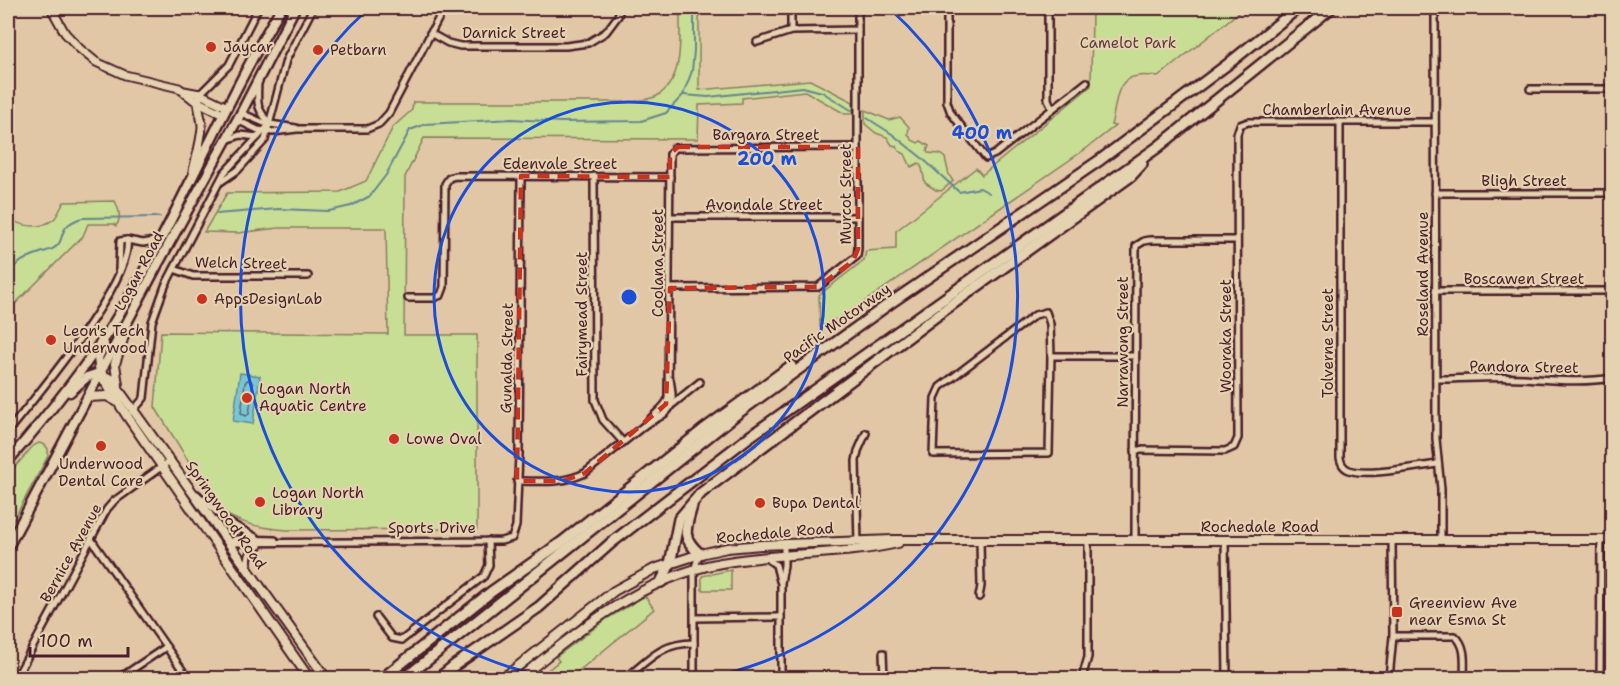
<svg xmlns="http://www.w3.org/2000/svg" width="1620" height="686" viewBox="0 0 1620 686" font-family="'Shantell Sans',sans-serif">
<rect width="100%" height="100%" fill="#e2c7a6"/>
<filter id="ink" filterUnits="userSpaceOnUse"><feTurbulence type="fractalNoise" baseFrequency=".0167" numOctaves="2"/><feDisplacementMap in="SourceGraphic" scale="12" xChannelSelector="R" yChannelSelector="G"/><feConvolveMatrix kernelMatrix="1 2 1 2 8 2 1 2 1" color-interpolation-filters="sRGB"/></filter>
<g filter="url(#ink)">
<g fill="#c7de94" stroke="#887e60" stroke-width="1.5">
<path d="M680 8H699V90L810 80 853 102V114H845L805 91 742 98V103L699 105 698 139 424 138 405 177 404 335H477V529L287 530C261 528 239 524 218 509L155 407 161 332 388 334 386 228H278L238 233 204 232 227 193 340 192 366 181 393 127 412 110 413 102H634C641 100 651 99 657 96 686 78 679 36 680 8Z"/>
<path d="M1092 8H1244L1158 77C1114 69 1119 94 1111 125L1115 126 1087 148 845 315 820 327 819 295 864 260 866 251 896 249V231L976 168 982 175 1091 86Z"/>
<path d="M865 110 889 120 900 117 909 127 908 134 912 140 918 143 921 141 929 146 927 151 928 153 940 154 945 158 949 175 953 181 941 191 936 190 925 183 922 168 919 163 911 167 905 154 899 151 896 146 892 145 887 137 876 133 865 124Z"/>
<path d="M115 201C119 209 122 218 116 226L114 224H88L83 236 8 311V217C20 227 40 230 54 219 58 215 61 207 64 202Z"/>
<path d="M39 443 45 445 48 449V456L8 530V475L33 446Z"/>
<path d="M731 570V590H702V576Z"/>
<path d="M645 596 654 609 570 678H538L559 661 556 657 608 618Z"/>
</g>
<path fill="#78c7d4" stroke="#668490" stroke-width="1.5" d="M240 373 260 376 253 424 233 421Z"/>
<g fill="none" stroke-linecap="round" stroke-linejoin="round">
<path stroke="#5c626f" stroke-width="1.5" d="M247 380 251 381 253 384 249 414 246 416 241 413 245 383Z"/>
<g stroke="#668490" stroke-width="2">
<path d="M684 95 708 97 803 87 822 92 851 110"/>
<path d="M867 118 892 134 922 158 959 192 980 188 989 193"/>
<path d="M216 214 278 209 329 211 351 206 370 196 386 175 410 130 426 124 512 119 561 122 641 121 666 113 683 95 692 71 694 51V8"/>
<path d="M8 273C16 263 27 257 40 253 44 251 50 251 54 248 67 241 55 226 82 218L160 217"/>
</g>
<g stroke="#4a1f2b" stroke-width="10">
<g id="minor">
<path d="M791 8V31"/>
<path d="M947 8V102L951 113 986 158 995 154 1087 82"/>
<path d="M1048 8V99L1052 109"/>
<path d="M1435 8 1436 439 1441 489V541"/>
<path d="M430 33 448 43 460 46H566L588 43 606 32 618 16 620 8"/>
<path d="M757 42 791 31 858 30"/>
<path d="M258 82C257 103 256 108 270 124"/>
<path d="M1530 89H1612"/>
<path d="M200 94 229 65 258 8"/>
<path d="M241 113 264 123 296 128"/>
<path d="M237 120 258 130 273 132 297 129H367L379 124 389 113 444 8"/>
<path d="M1340 122V458C1341 463 1343 467 1347 469 1362 478 1420 466 1438 464"/>
<path d="M227 140 240 135 258 137"/>
<path d="M594 176 595 400 603 420 623 442"/>
<path d="M219 183 238 170 265 140 286 60 313 8"/>
<path d="M1435 193H1612"/>
<path d="M670 217H858"/>
<path d="M127 240 143 243 160 240"/>
<path d="M174 269 193 276H308"/>
<path d="M119 270 120 241 127 240"/>
<path d="M670 288 818 287 857 256 858 249V8"/>
<path d="M1435 291H1612"/>
<path d="M408 298H434L441 295 444 287 445 184 449 178 455 176 670 177"/>
<path d="M1046 312 1050 324 1051 356 1049 453 933 454 935 398 940 387 1035 315Z"/>
<path d="M1051 356H1135"/>
<path d="M670 379C675 408 673 411 646 424 652 415 664 409 668 399L670 154 674 148 858 147"/>
<path d="M1436 379C1465 379 1495 376 1524 378 1553 380 1583 383 1612 378"/>
<path d="M673 404 700 382"/>
<path d="M132 412 144 398 152 322 165 286 224 173 270 124"/>
<path d="M8 431C35 398 134 280 127 240"/>
<path d="M1135 450 1225 451 1234 447 1238 438 1237 134 1240 125 1248 122H1435"/>
<path d="M517 481C540 481 563 484 585 473L646 424"/>
<path d="M197 494 225 520 257 538"/>
<path d="M91 539 188 678"/>
<path d="M1135 540 1136 246 1144 241 1150 240H1237"/>
<path d="M1225 540 1227 678"/>
<path d="M229 543 501 541 512 538 516 526 519 454 521 176"/>
<path d="M229 543 236 539 275 540"/>
<path d="M858 543 856 461 858 451 866 433"/>
<path d="M766 558 776 565 780 581"/>
<path d="M249 570C246 558 249 550 259 546"/>
<path d="M979 597 981 586 980 541"/>
<path d="M376 617 392 638 402 640 484 576 489 565 488 541"/>
<path d="M695 618 781 617"/>
<path d="M1393 636H1455C1467 646 1464 664 1464 678"/>
<path d="M883 653 884 678"/>
<path d="M16 678 107 509 114 501 171 460"/>
<path d="M117 678 127 673 166 647"/>
<path d="M626 678C650 659 661 643 694 643"/>
<path d="M694 678V570L699 555"/>
<path d="M781 678V583L784 565V544"/>
<path d="M1082 678 1088 657V540"/>
<path d="M1389 678 1393 636 1392 541"/>
<path d="M1600 678 1601 540"/>
</g>
</g>
<g stroke="#4a1f2b" stroke-width="11">
<g id="tertiary">
<path d="M51 8 65 33 80 49 96 62 125 75 179 88 194 100 223 114"/>
<path d="M184 91 200 94 227 107"/>
<path d="M193 171C196 157 201 142 202 127 202 115 195 105 200 94"/>
</g>
</g>
<g stroke="#4a1f2b" stroke-width="12">
<g id="secondary">
<path d="M99 373 111 379 118 389 326 678"/>
<path d="M100 374 127 416 309 678"/>
<path d="M118 385 115 364 125 333"/>
<path d="M89 397 107 396 116 401"/>
<path d="M503 678 614 591 654 569 700 554 727 548 761 545 893 540H1612"/>
<path d="M520 678C578 630 644 577 721 563 779 552 840 556 898 543"/>
</g>
</g>
<g stroke="#4a1f2b" stroke-width="13">
<g id="primary">
<path d="M100 374 98 358 104 344"/>
<path d="M70 392 87 377 99 373"/>
<path d="M8 461C46 417 82 373 113 324 176 223 220 110 281 8"/>
<path d="M8 547 158 264 241 113 295 8"/>
</g>
</g>
<g stroke="#4a1f2b" stroke-width="14">
<g id="motorway">
<path d="M692 506C686 528 680 537 700 554"/>
<path d="M661 582 670 564 679 519 701 493 947 308 1131 176 1142 164"/>
<path d="M383 678 491 592 562 542 703 430 791 366"/>
<path d="M405 678 738 413 889 304 1100 160 1228 64 1298 8"/>
<path d="M439 678 455 665 539 607 611 543 749 437 1158 147 1331 8"/>
</g>
</g>
<use href="#minor" stroke="#e4d2b0" stroke-width="5"/>
<use href="#tertiary" stroke="#e4d2b0" stroke-width="7"/>
<use href="#secondary" stroke="#e4d2b0" stroke-width="8"/>
<use href="#primary" stroke="#e4d2b0" stroke-width="8"/>
<use href="#motorway" stroke="#e4d2b0" stroke-width="9"/>
</g>
</g>
<path fill="none" stroke="#c8321e" stroke-width="4.5" stroke-dasharray="12 8" stroke-linejoin="round" d="M678 147H858V249L853 261 818 287 670 288 666 404 585 473 563 481H517L521 176 670 177V154Z"/>
<g fill="none" stroke="#1d4ed8" stroke-width="3">
<circle cx="629" cy="297" r="195"/>
<path d="M551 678A389 389 0 0 1 369 8M889 8A389 389 0 0 1 707 678"/>
</g>
<g fill="#c8321e" stroke="#e4d2b0" stroke-width="2">
<circle cx="211" cy="47" r="6"/>
<circle cx="318" cy="50" r="6"/>
<circle cx="202" cy="299" r="6"/>
<circle cx="51" cy="340" r="6"/>
<circle cx="247" cy="398" r="6"/>
<circle cx="394" cy="439" r="6"/>
<circle cx="101" cy="446" r="6"/>
<circle cx="260" cy="502" r="6"/>
<circle cx="760" cy="503" r="6"/>
<rect x="1391" y="606" width="12" height="12" rx="3"/>
</g>
<g text-anchor="middle" dominant-baseline="central" stroke-width="4.5" stroke-linejoin="round" paint-order="stroke">
<g font-size="15" fill="#4a1f2b" stroke="#e4d2b0">
<text x="514" y="33">Darnick Street</text>
<text x="1337" y="110">Chamberlain Avenue</text>
<text x="766" y="135">Bargara Street</text>
<text x="560" y="164">Edenvale Street</text>
<text x="1524" y="181">Bligh Street</text>
<text transform="translate(846 194) rotate(-90)">Murcot Street</text>
<text x="764" y="205">Avondale Street</text>
<text transform="translate(241 263) rotate(1)">Welch Street</text>
<text transform="translate(658 263) rotate(-90)">Coolana Street</text>
<text transform="translate(139 271) rotate(-62)">Logan Road</text>
<text transform="translate(1423 274) rotate(-90)">Roseland Avenue</text>
<text x="1524" y="279">Boscawen Street</text>
<text transform="translate(582 314) rotate(-90)">Fairymead Street</text>
<text transform="translate(837 323) rotate(-35)">Pacific Motorway</text>
<text transform="translate(1226 336) rotate(-90)">Wooraka Street</text>
<text transform="translate(1123 342) rotate(-90)">Narrawong Street</text>
<text transform="translate(1328 343) rotate(-90)">Tolverne Street</text>
<text transform="translate(507 358) rotate(-89)">Gunalda Street</text>
<text transform="translate(1524 367) rotate(1)">Pandora Street</text>
<text transform="translate(226 515) rotate(55)">Springwood Road</text>
<text x="1260" y="527">Rochedale Road</text>
<text x="432" y="528">Sports Drive</text>
<text transform="translate(775 533) rotate(-5)">Rochedale Road</text>
<text transform="translate(71 553) rotate(-61)">Bernice Avenue</text>
</g>
<g font-size="15" fill="#5d3c3b" stroke="#e4d2b0">
<text x="1128" y="43">Camelot Park</text>
</g>
<g font-size="15" fill="#4a1f2b" stroke="#e4d2b0" text-anchor="start">
<text x="223" y="47">Jaycar</text>
<text x="330" y="50">Petbarn</text>
<text x="214" y="299">AppsDesignLab</text>
<text x="63" y="331">Leon's Tech<tspan x="63" dy="17">Underwood</tspan></text>
<text x="259" y="389">Logan North<tspan x="259" dy="17">Aquatic Centre</tspan></text>
<text x="406" y="439">Lowe Oval</text>
<text x="101" y="464" text-anchor="middle">Underwood<tspan x="101" dy="17">Dental Care</tspan></text>
<text x="272" y="493">Logan North<tspan x="272" dy="17">Library</tspan></text>
<text x="772" y="503">Bupa Dental</text>
<text x="1409" y="603">Greenview Ave<tspan x="1409" dy="17">near Esma St</tspan></text>
</g>
</g>
<circle cx="629" cy="297" r="9" fill="#1d4ed8" stroke="#e4d2b0" stroke-width="3"/>
<g font-size="18" text-anchor="middle" font-weight="bold" fill="#1d4ed8" stroke="#e4d2b0" stroke-width="4.5" stroke-linejoin="round" paint-order="stroke">
<text x="982" y="139">400 m</text>
<text x="767" y="165">200 m</text>
</g>
<rect width="1620" height="686" fill="none" stroke="#e4d2b0" stroke-width="30"/>
<rect x="15" y="15" width="1590" height="656" fill="none" stroke="#4a1f2b" stroke-width="2" filter="url(#ink)"/>
<path d="M30 647v9h98v-9" fill="none" stroke="#4a1f2b" stroke-width="3"/>
<text x="39" y="647" font-size="18" fill="#4a1f2b" stroke="#e4d2b0" stroke-width="4.5" paint-order="stroke">100 m</text>
</svg>
